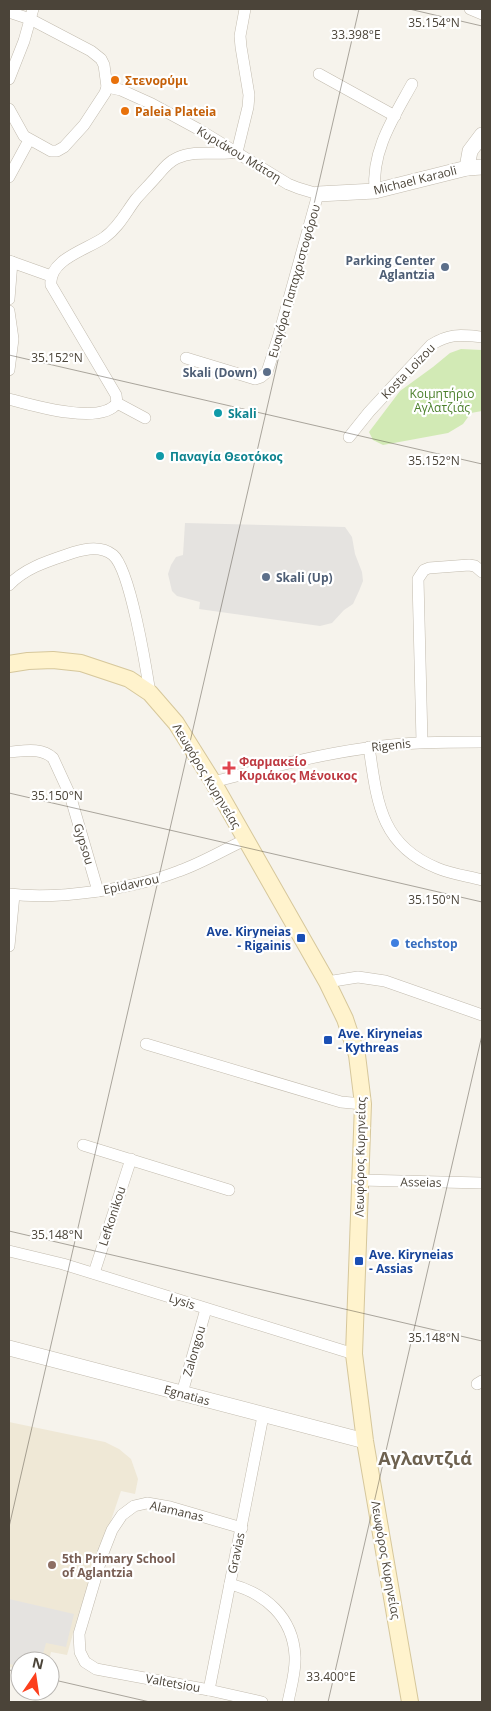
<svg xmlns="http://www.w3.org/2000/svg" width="491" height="1711" viewBox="0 0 491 1711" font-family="'Open Sans',sans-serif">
<rect width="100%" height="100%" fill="#f6f3ec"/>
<path fill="#efe8d6" d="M9 1422 105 1442 119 1449 131 1459 138 1479 135 1494 121 1491 76 1623 67 1655 51 1652 49 1661H20V1669L9 1667Z"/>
<path fill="#d2eab5" d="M461 349 482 350V411L471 413 463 424 448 433 383 445 373 440 369 432 400 391 433 367 450 353Z"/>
<g fill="#e5e3e0">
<path d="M185 523 345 527 352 537 355 554 362 572 363 581 359 591 353 604 344 610 332 623 320 626 199 609 200 602 177 596 172 591 168 574 171 565 176 557 183 555Z"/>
<path d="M9 1599 74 1614 66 1647 46 1643 41 1661H20V1666L9 1664Z"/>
</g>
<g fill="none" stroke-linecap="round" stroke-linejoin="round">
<g stroke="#c2bbae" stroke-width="12">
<g id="minor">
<path d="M470 9 482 14"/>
<path d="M9 12 30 19 91 51 101 59 104 65 107 87 105 93 84 125 64 147 57 151H51L24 136 9 109"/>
<path d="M319 74 395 116"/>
<path d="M9 79 24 41 33 9"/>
<path d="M107 87 121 90 152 104 198 129 288 184 298 188 318 194 278 338 267 372 261 377 255 379 186 358"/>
<path d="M237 152 248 107 249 95 241 47 240 36 245 9"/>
<path d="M9 177 29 140"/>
<path d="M375 191C371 151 394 117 412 84"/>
<path d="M9 261 51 276"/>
<path d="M9 299 12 262"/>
<path d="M9 311 13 339 9 370"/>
<path d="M9 399C31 405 101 426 117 403"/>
<path d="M117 403 116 395 51 285C48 259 89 249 105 237 119 227 126 212 136 199 143 191 150 184 157 176 163 169 168 162 177 158 196 149 217 156 237 152"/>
<path d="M117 403 145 418"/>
<path d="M349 437 369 412 431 345C450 333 461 335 482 337"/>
<path d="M9 585C24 569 45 562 66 555 80 550 99 544 113 555 130 569 146 667 150 693"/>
<path d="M422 742 418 579 424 570 429 568 469 565 475 566 482 572"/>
<path d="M369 747C377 801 380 845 437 868 451 874 467 876 482 880"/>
<path d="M9 752C24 751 41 747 53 758L70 795 98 891"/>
<path d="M213 782C264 769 315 755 367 748 405 742 444 742 482 742"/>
<path d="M9 894C58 900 133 889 179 871 202 863 223 850 245 840"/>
<path d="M9 946 14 895"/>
<path d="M327 982 358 977 385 981 482 1015"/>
<path d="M146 1044 341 1102 363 1104"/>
<path d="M83 1145 229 1190"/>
<path d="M360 1180 482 1183"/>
<path d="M9 1251 63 1264 354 1354"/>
<path d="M94 1273 131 1159"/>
<path d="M477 1384 482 1381"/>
<path d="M182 1393 206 1309"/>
<path d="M242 1528 170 1507 147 1503 134 1506 122 1515 112 1530 103 1553 79 1634 80 1652 85 1662 96 1669 209 1690 262 1702"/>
<path d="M230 1584C265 1593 293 1617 295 1656 296 1671 291 1687 288 1702"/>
<path d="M209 1690 263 1416"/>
</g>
</g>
<g stroke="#c2bbae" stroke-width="16">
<g id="tertiary">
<path d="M467 168 470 151 482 135"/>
<path d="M318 194 375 191 467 168 482 167"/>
<path d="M9 1348 365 1441"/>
</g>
</g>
<g stroke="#d6c79b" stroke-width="18">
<path id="secondary" d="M9 664 28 661 53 660 81 663 129 679 150 693 176 723 213 782 327 982 345 1019 357 1055 363 1104 354 1354 365 1441 410 1702"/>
</g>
<use href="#minor" stroke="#fff" stroke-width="11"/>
<use href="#tertiary" stroke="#fff" stroke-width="15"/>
<use href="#secondary" stroke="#fff3cd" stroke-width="16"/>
</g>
<path fill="none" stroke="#4b4439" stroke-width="1" stroke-opacity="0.45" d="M409 9 482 26M9 355 482 464M9 793 482 902M9 1231 482 1341M9 1527 359 9M9 1670 20 1672M50 1679 150 1702M328 1702 482 1035"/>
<g fill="#e8710a" stroke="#fff" stroke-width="2">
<circle cx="115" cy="80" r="5"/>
<circle cx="125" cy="111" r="5"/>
</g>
<g fill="#5c6f8a" stroke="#fff" stroke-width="2">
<circle cx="445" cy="267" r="5"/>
<circle cx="267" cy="372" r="5"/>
<circle cx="266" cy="577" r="5"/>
</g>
<g fill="#0f9aa8" stroke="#fff" stroke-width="2">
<circle cx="218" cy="413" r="5"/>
<circle cx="160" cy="456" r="5"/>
</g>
<path fill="#e0444e" stroke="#fff" stroke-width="2" d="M226.5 760.5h5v5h5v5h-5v5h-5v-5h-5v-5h5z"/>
<g fill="#1a4fb4" stroke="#fff" stroke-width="2">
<rect x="296" y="933" width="10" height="10" rx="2.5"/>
<rect x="323" y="1035" width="10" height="10" rx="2.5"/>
<rect x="354" y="1256" width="10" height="10" rx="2.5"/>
</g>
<circle fill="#3f7fe0" stroke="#fff" stroke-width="2" cx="395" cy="943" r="5"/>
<circle fill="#8d6e63" stroke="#fff" stroke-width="2" cx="52" cy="1565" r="5"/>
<g text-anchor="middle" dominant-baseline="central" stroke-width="4.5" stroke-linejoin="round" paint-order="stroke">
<g font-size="12" font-weight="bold" fill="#c56008" stroke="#fff" text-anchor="start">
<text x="125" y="80">Στενορύμι</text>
<text x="135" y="111">Paleia Plateia</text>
</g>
<g font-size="12" fill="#4b4439" stroke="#fff">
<text transform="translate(239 154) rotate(31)">Κυριάκου Μάτση</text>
<text transform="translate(415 180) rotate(-14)">Michael Karaoli</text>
<text transform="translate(294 281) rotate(-74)">Ευαγόρα Παπαχριστοφόρου</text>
<text transform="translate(408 371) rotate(-46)">Kosta Loizou</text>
<text transform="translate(391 745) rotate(-6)">Rigenis</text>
<text transform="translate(207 776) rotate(59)">Λεωφόρος Κυρηνείας</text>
<text transform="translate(84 844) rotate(73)">Gypsou</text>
<text transform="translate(131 884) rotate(-12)">Epidavrou</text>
<text transform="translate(360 1157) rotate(-89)">Λεωφόρος Κυρηνείας</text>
<text transform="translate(421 1182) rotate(1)">Asseias</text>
<text transform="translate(112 1216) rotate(-72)">Lefkonikou</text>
<text transform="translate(182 1301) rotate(18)">Lysis</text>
<text transform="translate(194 1351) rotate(-74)">Zalongou</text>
<text transform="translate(187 1395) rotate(15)">Egnatias</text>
<text transform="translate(177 1511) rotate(13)">Alamanas</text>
<text transform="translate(236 1553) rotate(-78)">Gravias</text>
<text transform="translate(386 1560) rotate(80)">Λεωφόρος Κυρηνείας</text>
<text transform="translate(173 1683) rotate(10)">Valtetsiou</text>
</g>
<g font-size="12" font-weight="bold" fill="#4e5e75" stroke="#fff" text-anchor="end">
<text x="435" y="260">Parking Center<tspan x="435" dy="14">Aglantzia</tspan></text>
<text x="257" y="372">Skali (Down)</text>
<text x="276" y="577" text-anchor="start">Skali (Up)</text>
</g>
<g font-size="12" fill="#4a7f2a" stroke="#fff">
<text x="442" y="393">Κοιμητήριο<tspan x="442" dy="14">Αγλατζιάς</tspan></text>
</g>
<g font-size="12" font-weight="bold" fill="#0d838f" stroke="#fff" text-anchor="start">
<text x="228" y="413">Skali</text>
<text x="170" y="456">Παναγία Θεοτόκος</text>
</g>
<g font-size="12" font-weight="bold" fill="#be3a42" stroke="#fff" text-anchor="start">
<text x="239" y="761">Φαρμακείο<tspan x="239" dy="14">Κυριάκος Μένοικος</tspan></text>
</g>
<g font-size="12" font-weight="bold" fill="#164399" stroke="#fff" text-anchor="start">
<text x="291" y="931" text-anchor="end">Ave. Kiryneias<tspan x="291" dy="14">- Rigainis</tspan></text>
<text x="338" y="1033">Ave. Kiryneias<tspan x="338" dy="14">- Kythreas</tspan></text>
<text x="369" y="1254">Ave. Kiryneias<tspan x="369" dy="14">- Assias</tspan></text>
</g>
<g font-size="12" font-weight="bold" fill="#366cbe" stroke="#fff" text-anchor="start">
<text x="405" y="943">techstop</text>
</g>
<g font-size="12" font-weight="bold" fill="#785e54" stroke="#fff" text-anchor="start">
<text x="62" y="1558">5th Primary School<tspan x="62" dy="14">of Aglantzia</tspan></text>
</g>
<g font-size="18" font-weight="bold" fill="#6e6250" stroke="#fff">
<text x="425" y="1458">Αγλαντζιά</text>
</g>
</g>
<g font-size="12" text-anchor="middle" fill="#4b4439" stroke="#fff" stroke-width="4.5" stroke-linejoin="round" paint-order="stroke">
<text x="434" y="27">35.154°N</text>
<text x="356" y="39">33.398°E</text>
<text x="57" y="362">35.152°N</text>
<text x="434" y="465">35.152°N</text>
<text x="57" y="800">35.150°N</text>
<text x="434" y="904">35.150°N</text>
<text x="57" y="1239">35.148°N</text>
<text x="434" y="1342">35.148°N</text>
<text x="331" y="1681">33.400°E</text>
</g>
<rect width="491" height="1711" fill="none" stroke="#4b4439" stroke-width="20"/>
<g transform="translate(35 1676) rotate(13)"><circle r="24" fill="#ffffff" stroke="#b7b4b0"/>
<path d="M0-4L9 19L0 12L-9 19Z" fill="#fc3f1d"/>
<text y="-8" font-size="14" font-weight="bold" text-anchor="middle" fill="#4b4439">N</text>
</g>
</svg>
